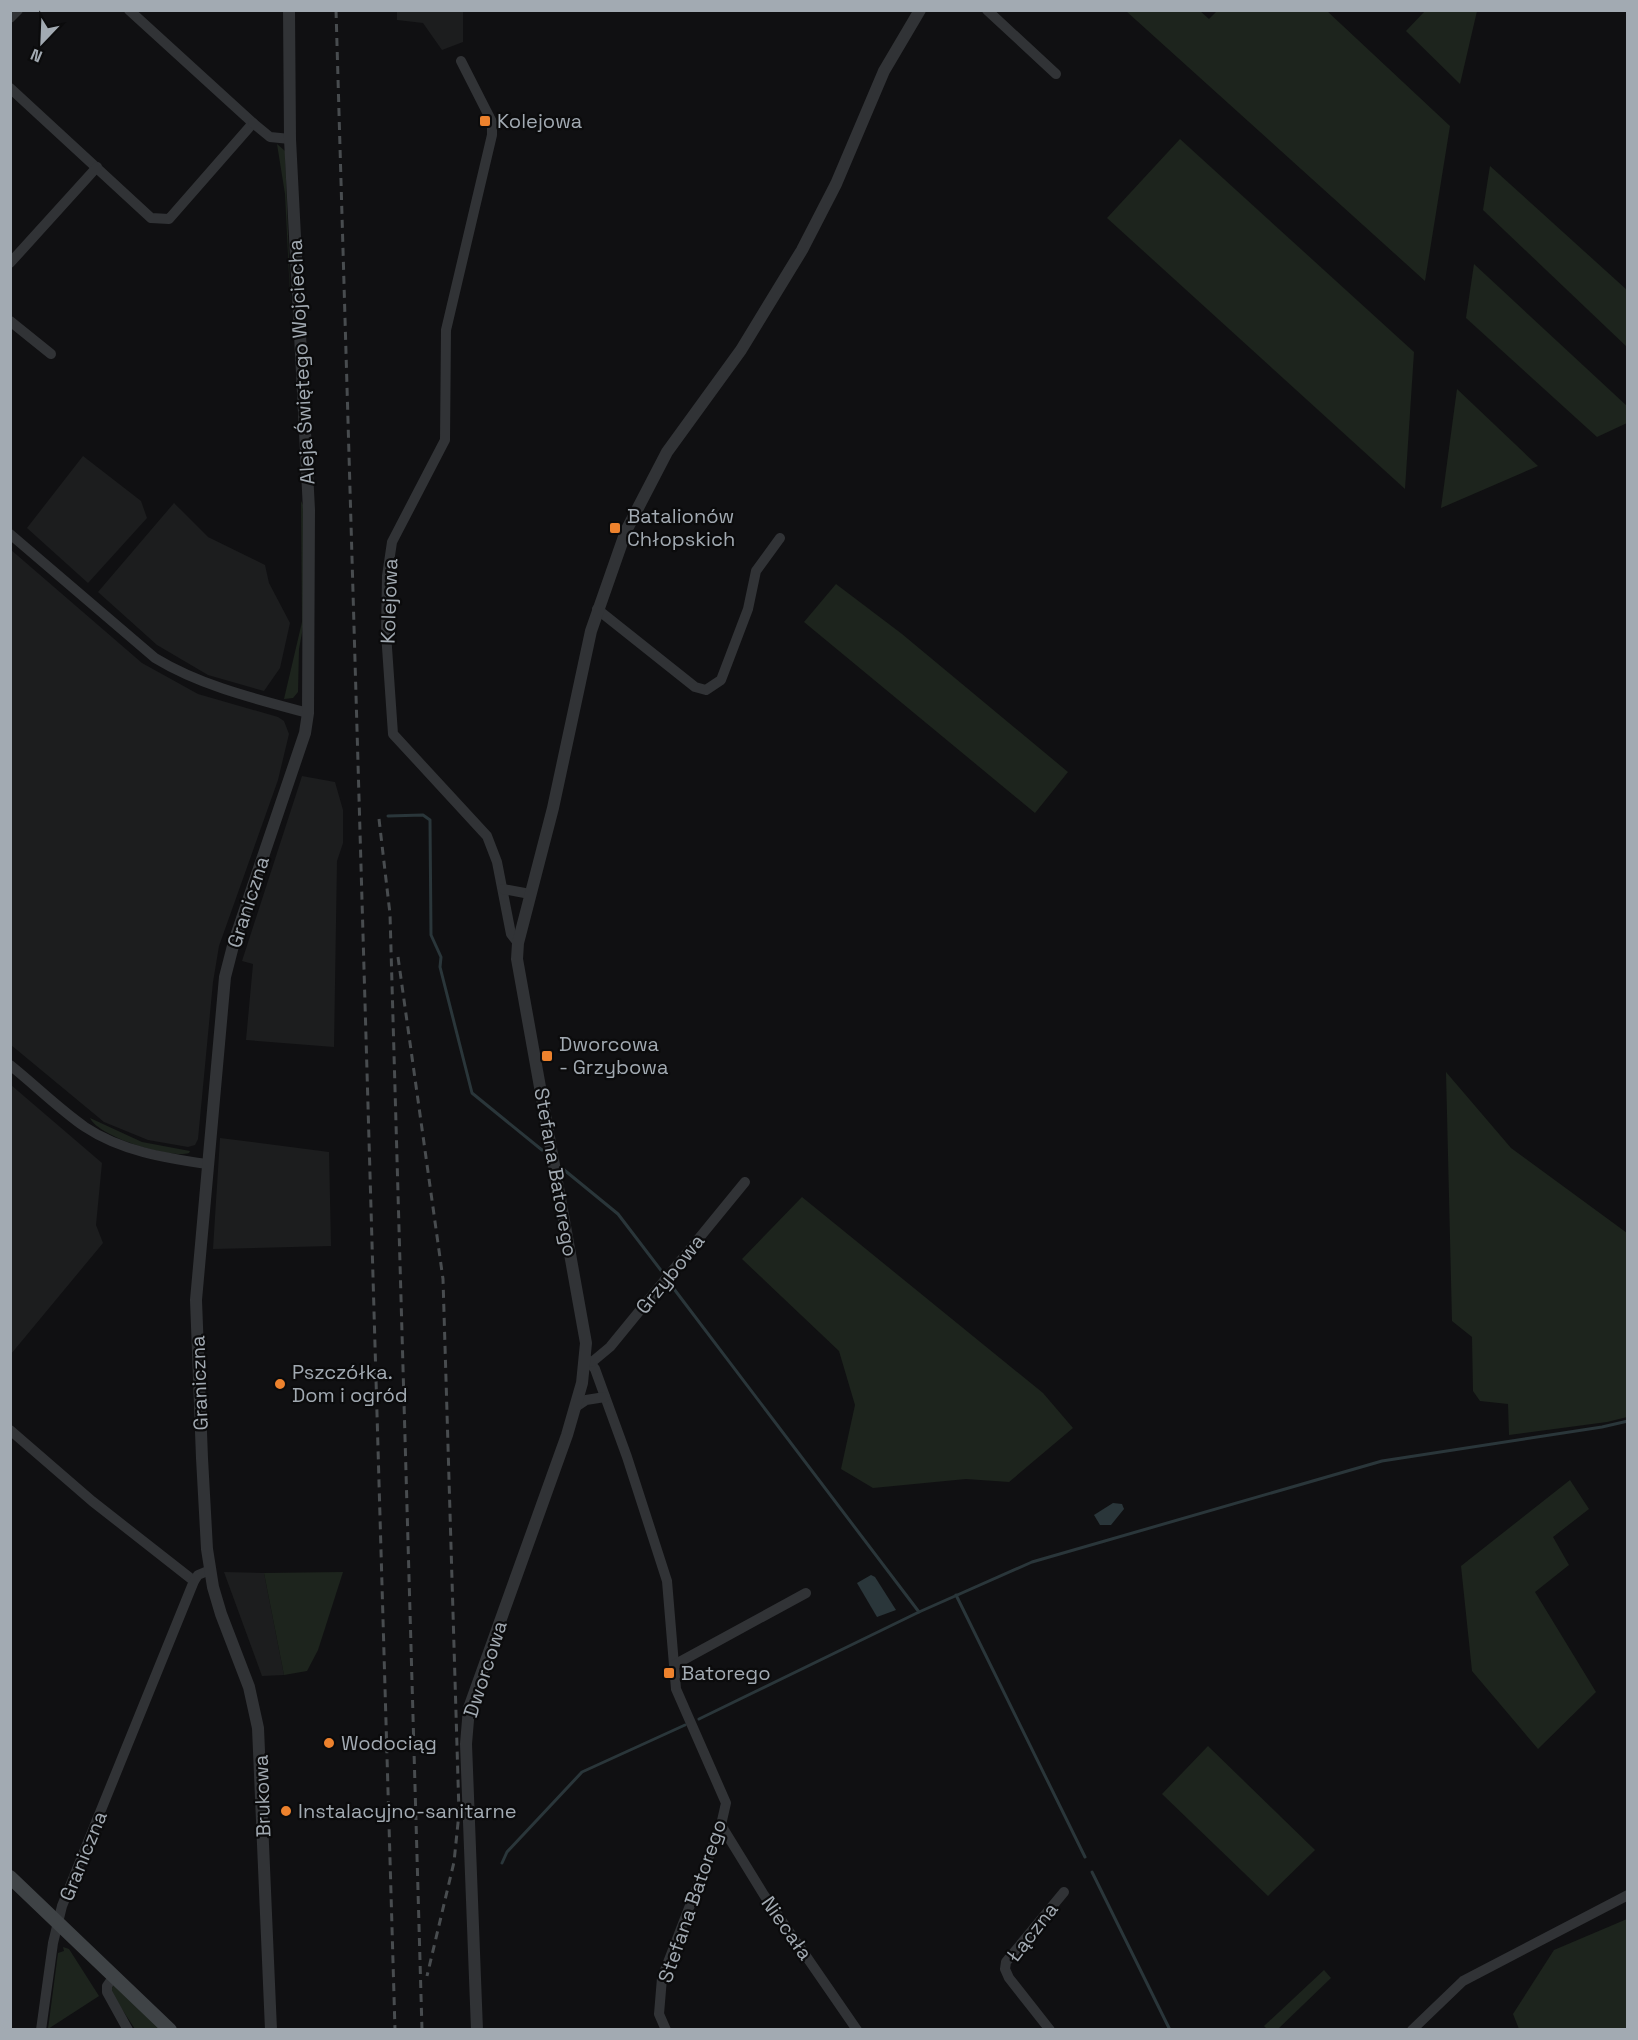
<svg xmlns="http://www.w3.org/2000/svg" width="1638" height="2040" viewBox="0 0 1638 2040" font-family="'Space Grotesk',sans-serif">
<rect width="100%" height="100%" fill="#101012"/>
<g fill="#1c1d1e">
<path d="M397 11H463V42L442 50 423 23 397 20Z"/>
<path d="M83 456 141 501 147 518 88 583 27 528Z"/>
<path d="M174 503 208 537 265 565 269 583 290 623 280 668 264 691 208 675 157 645 98 592Z"/>
<path d="M10 549 142 663 198 694 278 717 284 721 289 734 278 780 219 946 213 982 198 1139 195 1145 188 1147 148 1140 104 1122 11 1045Z"/>
<path d="M302 776 335 782 343 810V843L337 861 334 1047 246 1040 253 964 242 961Z"/>
<path d="M11 1085 102 1163 96 1225 103 1243 11 1354Z"/>
<path d="M220 1138 329 1152 331 1246 213 1249Z"/>
<path d="M224 1572 264 1573 284 1675 262 1676Z"/>
</g>
<g fill="#1d241d">
<path d="M1126 11H1200L1209 19 1217 11H1327L1450 126 1425 281Z"/>
<path d="M1425 11H1477L1460 84 1406 31Z"/>
<path d="M1180 139 1414 352 1405 489 1107 218Z"/>
<path d="M277 144 285 151 291 316 285 194Z"/>
<path d="M1490 166 1627 290V347L1483 210Z"/>
<path d="M1474 264 1627 406V423L1597 437 1466 318Z"/>
<path d="M1457 389 1538 466 1441 508Z"/>
<path d="M301 501 303 505 304 622 299 649 298 692 293 698 284 699 302 622Z"/>
<path d="M836 584 902 634 1068 772 1035 813 804 622Z"/>
<path d="M1446 1072 1511 1148 1627 1233V1417L1607 1422 1509 1435 1508 1404 1480 1401 1473 1391 1472 1337 1452 1321Z"/>
<path d="M90 1118 142 1142 190 1151 189 1153C170 1159 99 1137 90 1118Z"/>
<path d="M802 1197 1043 1393 1073 1428 1009 1482 966 1479 873 1488 841 1469 855 1405 839 1351 742 1259Z"/>
<path d="M1570 1480 1589 1509 1553 1537 1569 1565 1535 1592 1596 1692 1538 1749 1472 1671 1461 1566Z"/>
<path d="M343 1572 318 1650 307 1671 284 1675 264 1573Z"/>
<path d="M1208 1746 1315 1850 1268 1896 1162 1794Z"/>
<path d="M1627 1919V2029H1519L1513 2014 1554 1950Z"/>
<path d="M63 1947 69 1949 99 1996 48 2029 58 1953 64 1951Z"/>
<path d="M1324 1970 1331 1978 1278 2029H1267L1264 2026Z"/>
<path d="M115 1983 162 2029H135L110 1991Z"/>
</g>
<g fill="#2a363a">
<path d="M1113 1503 1122 1504 1124 1509 1111 1525H1100L1094 1515Z"/>
<path d="M871 1575 875 1577 896 1610 877 1617 857 1583Z"/>
</g>
<g fill="none" stroke-linecap="round" stroke-linejoin="round">
<g stroke="#2a363a" stroke-width="3">
<path d="M388 816 423 815 430 820 431 935 441 957 440 967 472 1093 542 1150"/>
<path d="M563 1169 618 1214 663 1273"/>
<path d="M671 1285 919 1612 1032 1562 1382 1461 1602 1427 1628 1421"/>
<path d="M956 1595 1085 1857"/>
<path d="M699 1719 919 1612"/>
<path d="M502 1863 507 1852 582 1772 685 1725"/>
<path d="M1092 1872 1170 2030"/>
</g>
<g stroke="#313336" stroke-width="10">
<path d="M987 10 1056 74"/>
<path d="M10 18 18 10"/>
<path d="M461 61 492 122V135L446 330 445 440 392 542 387 576 386 633 393 734 487 836 497 862 511 934 518 943"/>
<path d="M10 88 151 218 169 219 253 123 129 10"/>
<path d="M253 123 270 137 290 139"/>
<path d="M10 263 97 167"/>
<path d="M10 321 51 354"/>
<path d="M10 534 155 658C201 686 256 699 308 713"/>
<path d="M597 609 695 687 706 690 721 680 748 609 756 571 780 538"/>
<path d="M503 889 530 894"/>
<path d="M10 1065C35 1085 59 1109 85 1127 121 1151 165 1158 207 1164"/>
<path d="M586 1358 595 1369 627 1457 667 1581 676 1689 726 1803 721 1825 662 1978 659 2014 666 2030"/>
<path d="M592 1362 610 1347 745 1182"/>
<path d="M577 1406 586 1400 605 1397"/>
<path d="M10 1430 92 1501 194 1581"/>
<path d="M674 1665 806 1593"/>
<path d="M721 1825 764 1895 857 2030"/>
<path d="M114 1976 107 1986V1992L128 2030"/>
<path d="M41 2030 53 1943 62 1906 194 1581 198 1575 210 1570"/>
<path d="M1050 2030 1009 1978 1005 1969 1006 1962 1064 1892"/>
<path d="M1412 2030 1463 1981 1628 1895"/>
</g>
<g stroke="#313336" stroke-width="12">
<path d="M271 2030 258 1728 249 1687 221 1614 213 1587 207 1549 202 1458 196 1300 225 977 234 942 305 733 308 713 309 510 290 139 289 10"/>
<path d="M477 2030 466 1744 469 1708 567 1435 582 1383 586 1343 517 959 518 943 553 808 591 631 626 531 667 452 741 350 802 250 836 184 884 71 920 10"/>
</g>
<path stroke="#3f4346" stroke-width="14" d="M10 1877 170 2030"/>
<g stroke="#484c4f" stroke-width="3" stroke-dasharray="8 6" stroke-linecap="butt">
<path d="M336 10 395 2030"/>
<path d="M379 819 390 914 422 2030"/>
<path d="M398 957 443 1279 459 1813 454 1862 427 1976"/>
</g>
</g>
<g fill="#ed822d" stroke="#0b0b0c" stroke-width="2">
<rect x="479" y="115" width="12" height="12" rx="3"/>
<rect x="609" y="522" width="12" height="12" rx="3"/>
<rect x="541" y="1050" width="12" height="12" rx="3"/>
<circle cx="280" cy="1384" r="6"/>
<rect x="663" y="1667" width="12" height="12" rx="3"/>
<circle cx="329" cy="1743" r="6"/>
<circle cx="286" cy="1811" r="6"/>
</g>
<g text-anchor="middle" dominant-baseline="central" stroke-width="4.5" stroke-linejoin="round" paint-order="stroke">
<g font-size="20" fill="#a2aab2" stroke="#0b0b0c" text-anchor="start">
<text x="497" y="121">Kolejowa</text>
<text x="627" y="516">Batalionów<tspan x="627" dy="23">Chłopskich</tspan></text>
<text x="559" y="1044">Dworcowa<tspan x="559" dy="23">- Grzybowa</tspan></text>
<text x="292" y="1372">Pszczółka.<tspan x="292" dy="23">Dom i ogród</tspan></text>
<text x="681" y="1673">Batorego</text>
<text x="341" y="1743">Wodociąg</text>
<text x="298" y="1811">Instalacyjno-sanitarne</text>
</g>
<g font-size="20" fill="#a2aab2" stroke="#0b0b0c">
<text transform="translate(301 362) rotate(-93)">Aleja Świętego Wojciecha</text>
<text transform="translate(389 601) rotate(-88)">Kolejowa</text>
<text transform="translate(248 902) rotate(-72)">Graniczna</text>
<text transform="translate(556 1172) rotate(80)">Stefana Batorego</text>
<text transform="translate(670 1274) rotate(-51)">Grzybowa</text>
<text transform="translate(199 1383) rotate(-92)">Graniczna</text>
<text transform="translate(485 1669) rotate(-72)">Dworcowa</text>
<text transform="translate(262 1796) rotate(-92)">Brukowa</text>
<text transform="translate(83 1856) rotate(-68)">Graniczna</text>
<text transform="translate(692 1901) rotate(-71)">Stefana Batorego</text>
<text transform="translate(787 1928) rotate(55)">Niecała</text>
<text transform="translate(1032 1932) rotate(-52)">Łączna</text>
</g>
</g>
<rect width="1638" height="2040" fill="none" stroke="#a2aab2" stroke-width="24"/>
<g transform="translate(42 42) rotate(203)" stroke="#0b0b0c" stroke-width="4.5" paint-order="stroke">
<path d="M0-4.5L10 22L0 15L-10 22Z" fill="#a2aab2"/>
<text y="-9" font-size="16" font-weight="bold" text-anchor="middle" fill="#a2aab2">N</text>
</g>
</svg>
